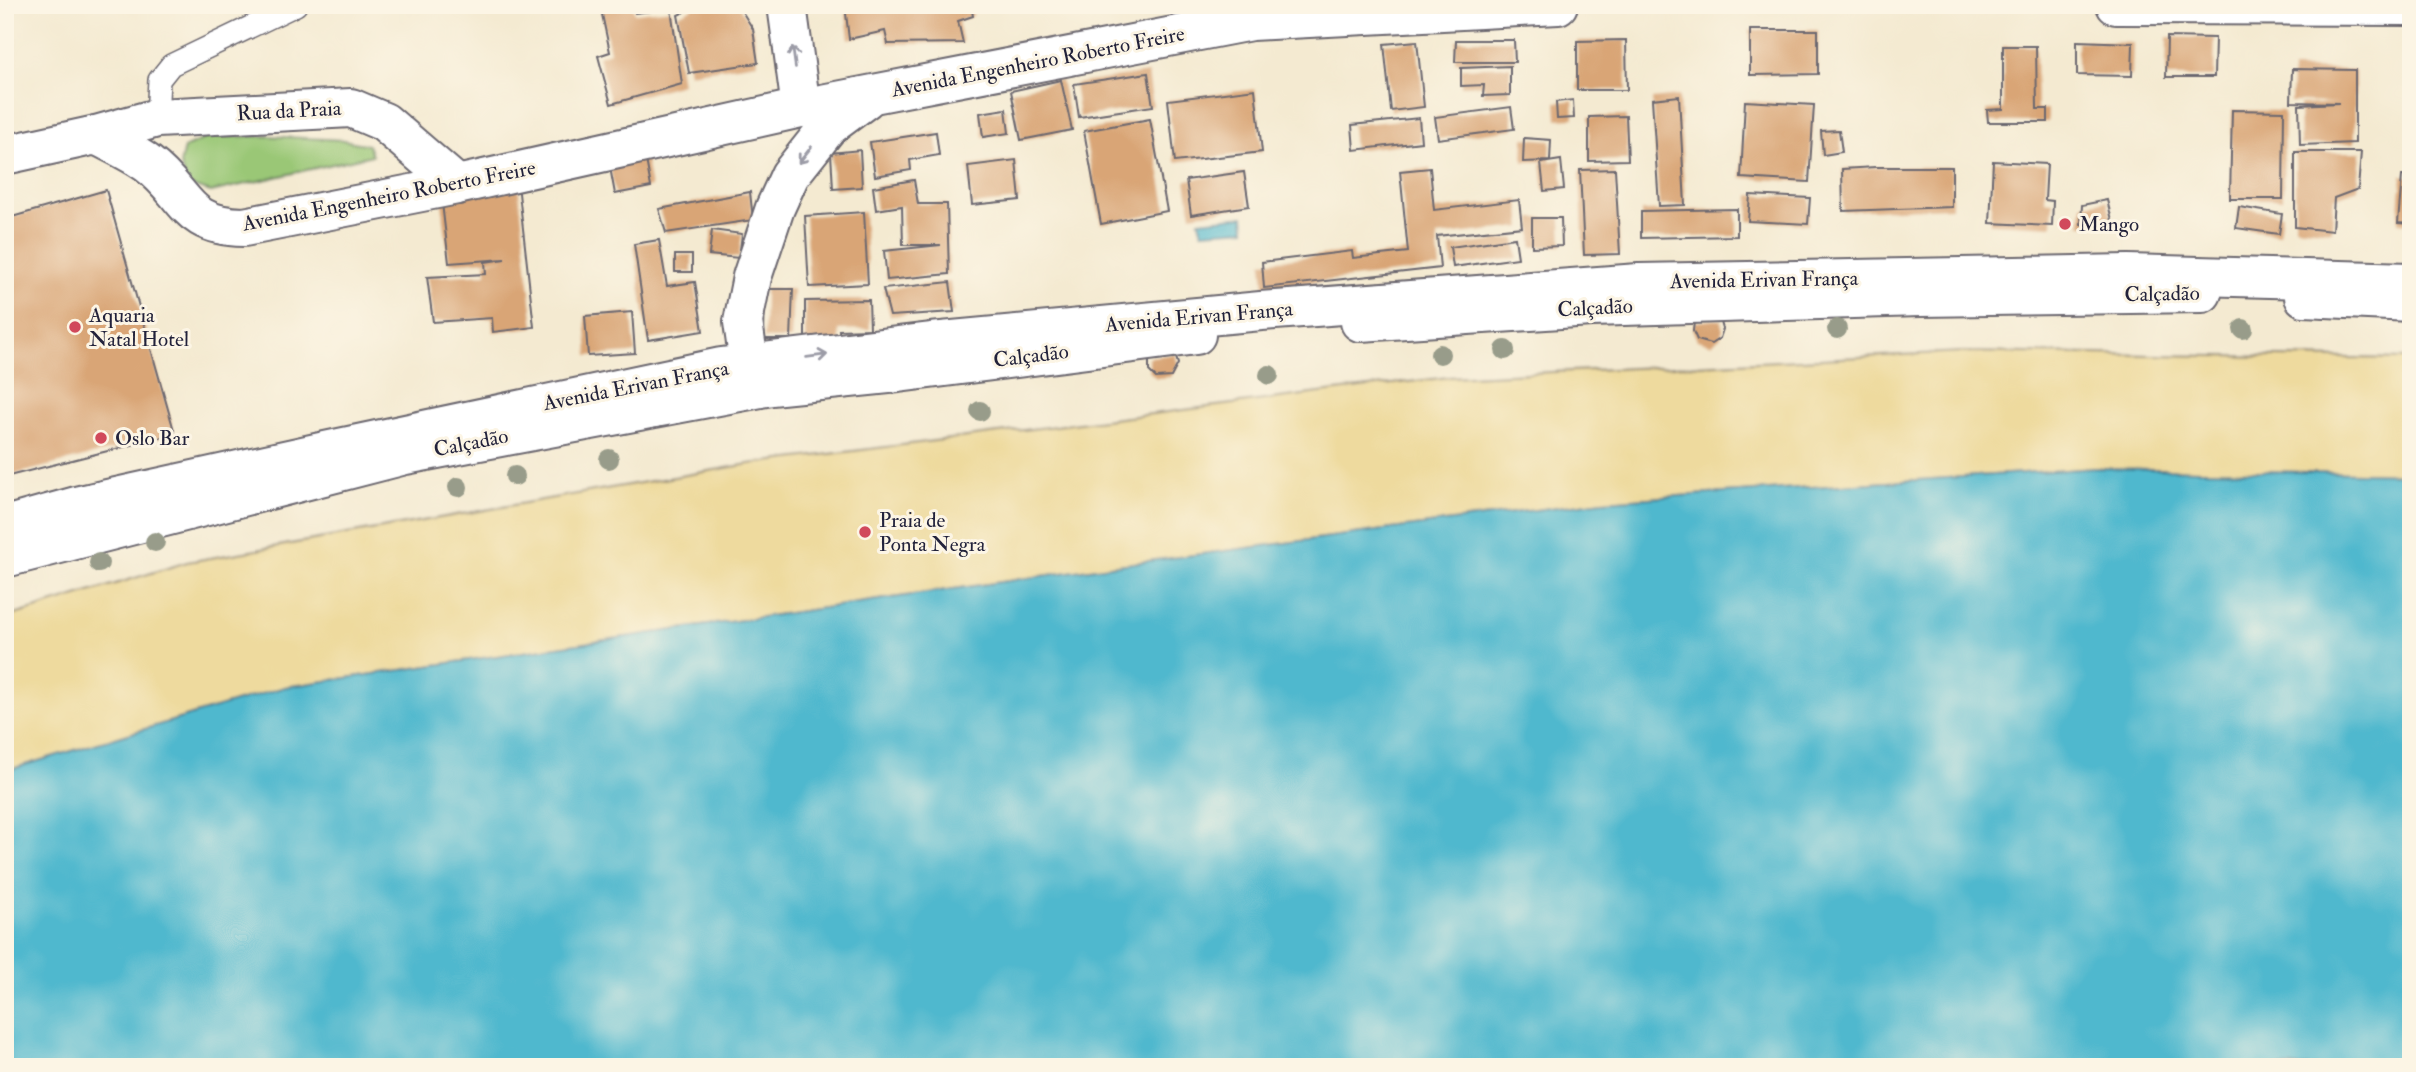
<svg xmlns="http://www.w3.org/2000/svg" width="2416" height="1072" viewBox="0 0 2416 1072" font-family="'IM FELL Double Pica',serif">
<rect width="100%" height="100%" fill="#fcf5e5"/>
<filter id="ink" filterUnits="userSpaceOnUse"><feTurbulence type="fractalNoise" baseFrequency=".0143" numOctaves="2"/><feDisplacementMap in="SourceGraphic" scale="14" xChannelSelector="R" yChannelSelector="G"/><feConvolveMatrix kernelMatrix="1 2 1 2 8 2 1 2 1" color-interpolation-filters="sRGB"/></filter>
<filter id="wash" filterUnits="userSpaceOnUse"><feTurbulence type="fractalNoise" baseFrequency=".00686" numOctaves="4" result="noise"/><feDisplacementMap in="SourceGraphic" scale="28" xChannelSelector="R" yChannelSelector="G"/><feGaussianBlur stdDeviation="1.57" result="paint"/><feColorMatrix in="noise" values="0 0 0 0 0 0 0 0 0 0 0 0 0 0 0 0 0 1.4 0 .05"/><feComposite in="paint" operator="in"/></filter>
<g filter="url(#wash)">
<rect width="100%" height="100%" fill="#f4ead1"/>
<path fill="#9ac776" stroke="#5e7458" stroke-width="2" d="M266 136 344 140 368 145 372 155 211 192 188 185 180 164 184 148 208 137Z"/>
<path fill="#eeda9e" stroke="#887e6c" stroke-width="2" d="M1962 352 2411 359V474L2096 468 1603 501 1110 566 285 687 5 771V618L187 562 749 464 1449 377Z"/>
<g fill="#50b8ce" stroke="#396d84" stroke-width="2">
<path d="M1244 216 1245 229 1202 232 1199 221Z"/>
<path d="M2096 468 2411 474V1067H5V771L285 687 1110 566 1603 501Z"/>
</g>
<g id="blocks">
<g fill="#d9a576">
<path d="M600 5H632L635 13 671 9 682 84 611 104 598 56 610 52Z"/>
<path d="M698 5H738L753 29 758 63 689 73 678 15Z"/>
<path d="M845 5H971L973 16 958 21 963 43 888 44 885 31 849 39Z"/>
<path d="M1750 30H1818V74L1750 75Z"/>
<path d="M2167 37 2215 38 2214 77H2166Z"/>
<path d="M1456 40H1514L1515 62H1455Z"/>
<path d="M1626 40 1627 90H1577V41Z"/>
<path d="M1417 41 1424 107 1391 111 1384 44Z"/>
<path d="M2077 41 2133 43 2132 76 2077 75Z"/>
<path d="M2003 46H2036L2037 109H2048V122H1988L1987 110 2003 109Z"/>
<path d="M1510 66V95L1483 96 1484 85 1461 86V68Z"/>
<path d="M2292 69 2355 70V143L2300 145 2299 105 2339 103 2291 102Z"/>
<path d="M1148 73 1153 106 1079 117 1074 84Z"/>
<path d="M1061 80 1072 130 1021 140 1011 91Z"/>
<path d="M1255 89 1262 152 1175 162 1168 100Z"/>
<path d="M1679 96 1685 205 1659 206 1652 99Z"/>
<path d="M1573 100 1574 118 1557 119 1556 102Z"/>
<path d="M1745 101 1814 105 1809 182 1741 178Z"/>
<path d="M1511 107 1514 129 1438 139 1435 117Z"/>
<path d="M1006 109 1009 133 983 137 980 113Z"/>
<path d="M2232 110 2284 111 2283 199H2230Z"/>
<path d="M1626 116 1628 160 1589 161V117Z"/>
<path d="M1419 118 1421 142 1354 150 1352 125Z"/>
<path d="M1150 119 1167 211 1101 224 1084 131Z"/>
<path d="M1839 130 1842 152 1823 155 1821 131Z"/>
<path d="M936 132 939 155 910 160 911 170 875 176 870 142Z"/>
<path d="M1524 138 1551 140 1550 161 1523 162Z"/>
<path d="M860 150 862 187 833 189 831 153Z"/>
<path d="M2295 152H2361L2358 189 2334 198 2332 231 2295 227Z"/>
<path d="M645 154 651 187 615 194 609 162Z"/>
<path d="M1016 160 1020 200 972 205 968 166Z"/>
<path d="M1561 160 1564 189 1544 191 1541 163Z"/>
<path d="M1993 161 2047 164 2045 200 2053 201 2052 226 1990 223Z"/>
<path d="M1876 167H1952V207L1843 211 1842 169Z"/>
<path d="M1430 168 1434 210 1519 200 1522 227 1437 236 1440 268 1264 288 1262 262 1352 251 1353 258 1408 252 1400 171Z"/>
<path d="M1615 169 1620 254 1584 255 1580 170Z"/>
<path d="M1244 172 1249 206 1191 215 1186 180Z"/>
<path d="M2402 176H2411V224L2398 223Z"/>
<path d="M914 180 918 204H947L949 274 887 280 884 251 941 245H903L902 206 876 210 873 187Z"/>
<path d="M518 184 534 327 493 332 492 318 433 322 427 277 486 274 485 262 505 259 449 263 441 194Z"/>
<path d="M106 190 175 434 5 477V219Z"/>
<path d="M750 192 753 220 666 233 659 209Z"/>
<path d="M1750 195 1810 198 1808 224 1748 221Z"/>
<path d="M2107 200 2113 224 2081 225 2082 205Z"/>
<path d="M2239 207 2282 214 2279 234 2236 228Z"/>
<path d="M1737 209V236L1641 238V211Z"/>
<path d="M864 212 868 284 809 287 805 216Z"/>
<path d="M1532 218H1561L1562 246 1532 247Z"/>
<path d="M712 230 742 234 739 258 709 255Z"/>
<path d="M1515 238 1518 258 1453 267 1450 247Z"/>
<path d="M659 240 667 286 695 282 703 331 648 340 634 244Z"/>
<rect x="675" y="255" width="17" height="17"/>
<path d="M950 282 954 312 890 316 883 289Z"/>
<path d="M765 289H793L791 339H764Z"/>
<path d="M869 300 870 329 839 330 840 346H805V301Z"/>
<path d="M632 312 635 353 588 356 585 316Z"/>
<path d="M1720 319 1723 329 1720 338 1711 344 1697 340 1693 331 1694 322Z"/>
<path d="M1175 354 1178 364 1171 377 1156 378 1149 371V357Z"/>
</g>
</g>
</g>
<g filter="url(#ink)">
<use href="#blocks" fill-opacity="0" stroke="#6c6870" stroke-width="2"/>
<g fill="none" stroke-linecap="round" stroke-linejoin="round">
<g stroke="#6c6870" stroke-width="24">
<path id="lane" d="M157 118 159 80 171 65 296 5"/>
</g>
<g stroke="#6c6870" stroke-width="42">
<g id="street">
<path d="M96 135 157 118 351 108 384 122 457 185"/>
<path d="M5 155 96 135C113 144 133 153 148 164 188 194 183 226 244 227L457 185 801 108"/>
<path d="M2304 297 2411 302"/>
<path d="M1360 322 1591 307 1920 297 2202 293"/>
<path d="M5 558 405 455 771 386 898 373 1196 335"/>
</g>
</g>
<g stroke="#6c6870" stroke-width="42">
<g id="secondary">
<path d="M787 5 801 108 1251 21 1558 5"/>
<path d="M2116 5 2411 6"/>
<path d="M749 364 743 322 752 277 775 208 790 175 828 127 866 99"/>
<path d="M5 526 80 505 325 451 721 367 931 342 1261 311 1639 283 2128 274 2411 282"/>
</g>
</g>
<use href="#lane" stroke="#fff" stroke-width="21"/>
<use href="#street" stroke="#fff" stroke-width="38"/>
<use href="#secondary" stroke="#fff" stroke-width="38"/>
</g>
<g fill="#989c8a">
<circle cx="1837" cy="329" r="10"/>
<circle cx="2243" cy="329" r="10"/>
<circle cx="1505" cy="350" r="10"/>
<circle cx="1440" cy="354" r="10"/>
<circle cx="1269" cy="375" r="10"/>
<circle cx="980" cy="411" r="10"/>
<circle cx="609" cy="459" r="10"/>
<circle cx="515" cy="476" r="10"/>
<circle cx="458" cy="487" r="10"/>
<circle cx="155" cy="542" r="10"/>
<circle cx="99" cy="563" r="10"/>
</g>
<defs><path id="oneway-shaft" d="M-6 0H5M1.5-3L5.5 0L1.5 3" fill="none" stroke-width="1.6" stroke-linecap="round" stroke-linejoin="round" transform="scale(1.75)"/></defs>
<g stroke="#9c9ca7">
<use href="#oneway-shaft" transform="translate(794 57) rotate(-98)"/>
<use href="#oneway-shaft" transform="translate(805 155) rotate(128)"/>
<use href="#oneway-shaft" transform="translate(817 356) rotate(-7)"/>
</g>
</g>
<g fill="#d1495b" stroke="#fcf5e5" stroke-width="2.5">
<circle cx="2065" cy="224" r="7"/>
<circle cx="75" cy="327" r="7"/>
<circle cx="101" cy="438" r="7"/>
<circle cx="865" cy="532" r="7"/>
</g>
<g text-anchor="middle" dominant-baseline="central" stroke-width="6" stroke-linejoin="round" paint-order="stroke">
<g font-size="21" fill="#22223b" stroke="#fcf5e5">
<text transform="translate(1038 62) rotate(-11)">Avenida Engenheiro Roberto Freire</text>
<text transform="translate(289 111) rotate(-3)">Rua da Praia</text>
<text transform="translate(389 196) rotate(-11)">Avenida Engenheiro Roberto Freire</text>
<text transform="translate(1764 280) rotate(-1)">Avenida Erivan França</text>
<text transform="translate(2162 294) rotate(-1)">Calçadão</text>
<text transform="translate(1595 308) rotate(-3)">Calçadão</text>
<text transform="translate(1199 317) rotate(-5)">Avenida Erivan França</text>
<text transform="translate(1031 356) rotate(-7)">Calçadão</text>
<text transform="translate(636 386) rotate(-11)">Avenida Erivan França</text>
<text transform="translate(471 443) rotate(-11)">Calçadão</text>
</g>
<g font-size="21" fill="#22223b" stroke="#fcf5e5" text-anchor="start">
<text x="2079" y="224">Mango</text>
<text x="89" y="315">Aquaria<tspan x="89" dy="24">Natal Hotel</tspan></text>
<text x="115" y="438">Oslo Bar</text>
<text x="879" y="520">Praia de<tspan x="879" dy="24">Ponta Negra</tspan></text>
</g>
</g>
<rect width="2416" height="1072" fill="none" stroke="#fcf5e5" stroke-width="28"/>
</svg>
